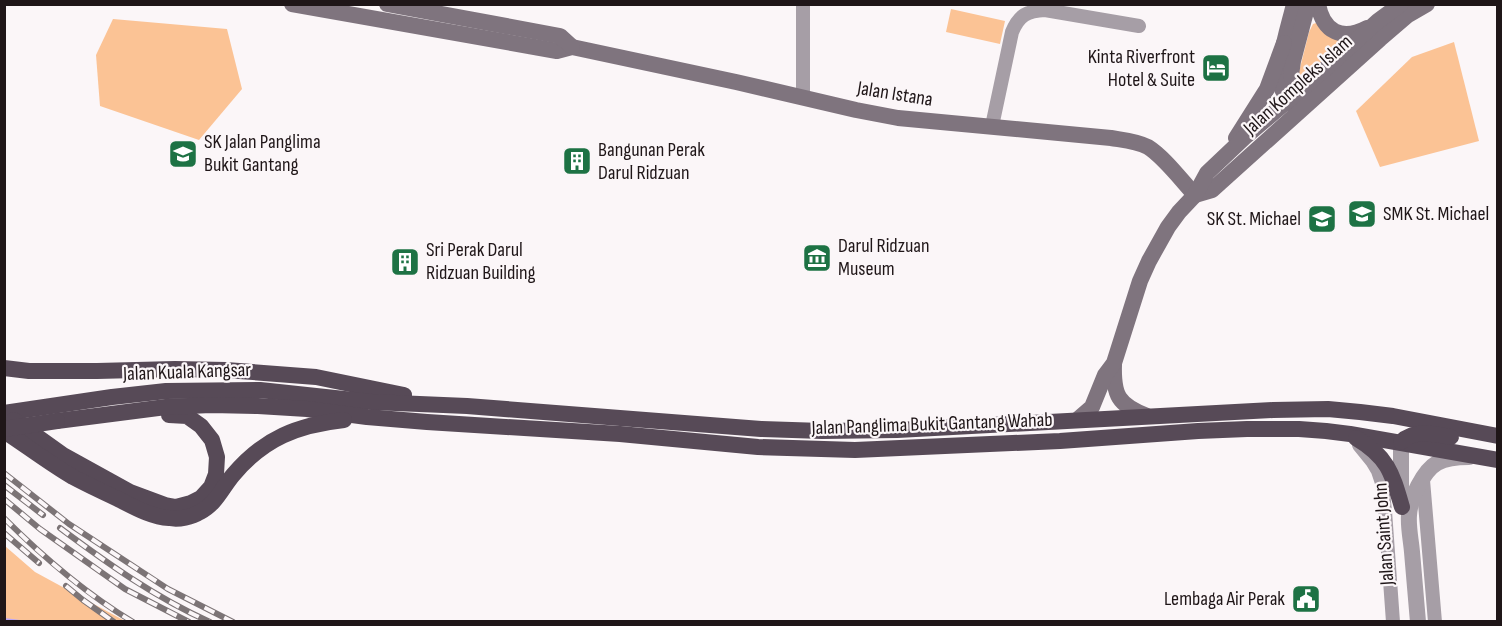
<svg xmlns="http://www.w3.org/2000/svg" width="1502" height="626" viewBox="0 0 1502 626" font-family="'Sofia Sans Condensed',sans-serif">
<rect width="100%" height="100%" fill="#fbf6f8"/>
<g fill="#fbc395">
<path d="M951 9 1005 21 1000 44 946 32Z"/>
<path d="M113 19 227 29 242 89 199 140 100 106 96 55Z"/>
<path d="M1316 23 1340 40 1343 44 1304 78 1300 77 1299 72 1309 32 1313 24Z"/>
<path d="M1454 42 1479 141 1380 167 1356 111 1412 57Z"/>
<path d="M5 546 35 572 125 621H5Z"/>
</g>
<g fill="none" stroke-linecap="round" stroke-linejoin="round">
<path stroke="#baa6f8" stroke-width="4" d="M4 620 20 622"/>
<g stroke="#a69ea6" stroke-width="14">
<path d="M803 98V4"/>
<path d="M992 126 1012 32C1019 15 1027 11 1045 10L1139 26"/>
<path d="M1359 445 1372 461 1378 471 1382 483 1385 511 1393 622"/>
<path d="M1423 480 1435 622"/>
</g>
<g stroke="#a69ea6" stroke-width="16">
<path d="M1401 443V499"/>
<path d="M1418 622C1416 598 1414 575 1412 552 1411 540 1408 527 1409 515 1410 499 1423 471 1437 463 1446 458 1459 457 1469 457"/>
</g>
<g stroke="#7f747e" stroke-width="16">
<path d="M292 4 557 51 572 47 736 82 856 110 898 118 1111 138C1123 140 1137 141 1148 147 1164 157 1182 181 1195 195"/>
<path d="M387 4 560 36 572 47"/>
<path d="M1294 4C1289 26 1274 69 1282 89 1285 96 1290 102 1295 108"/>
<path d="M1318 4C1323 32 1342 41 1367 28"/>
<path d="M1304 100 1295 88 1291 75 1293 61 1308 4"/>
<path d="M1236 138 1267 89 1284 43"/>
<path d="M1195 195 1212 190 1380 39 1408 15 1427 4"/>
<path d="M1114 364C1113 395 1118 405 1147 416"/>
<path d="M1077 420 1092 407 1105 375 1114 363 1140 281 1149 261 1168 227 1179 212 1195 195 1207 173 1245 137 1324 70 1378 21 1401 4"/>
</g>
<g stroke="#574a57" stroke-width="16">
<path d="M4 368 29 371H97L175 369 226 370 316 377 404 395"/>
<path d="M4 413 112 397 166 391 260 390 372 402 467 406 761 429 822 431 897 430 1273 410 1328 409 1360 412 1393 416 1498 436"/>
<path d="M14 420 63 455 130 492 165 505 176 507 191 503 201 498 211 487 216 474 217 457 212 440 201 426 187 416 169 415"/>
<path d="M57 421 166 407 211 405 258 406 307 409 367 417 427 422 620 434 758 447 855 450 1060 441 1198 431 1247 429H1299L1326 431 1350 434 1498 460"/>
<path d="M4 431C27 446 49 463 73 477 88 485 103 492 118 499 134 507 151 517 169 518 179 520 192 517 200 512 216 504 222 488 233 475 264 438 298 425 344 420"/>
<path d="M1356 438C1388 457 1392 473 1402 507"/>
<path d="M1401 442C1413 429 1435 434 1451 437"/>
</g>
<g stroke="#7c7476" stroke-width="6">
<g id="rail">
<path d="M4 473 69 524 168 589 233 622"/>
<path d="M4 485 43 515"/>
<path d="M4 499 40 529 125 589 189 622"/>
<path d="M4 518C43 557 85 593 133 622"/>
<path d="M60 528C107 563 156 598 210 622"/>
<path d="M4 533 39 563"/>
<path d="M66 586 83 600 114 622"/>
</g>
</g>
<use href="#rail" stroke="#fbf6f8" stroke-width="4" stroke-dasharray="11" stroke-linecap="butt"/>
<path stroke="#574a57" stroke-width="16" d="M4 429 57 421"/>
</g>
<defs>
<g id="hotel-square" transform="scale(1.5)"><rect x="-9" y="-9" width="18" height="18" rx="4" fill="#1d7244" stroke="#fbf6f8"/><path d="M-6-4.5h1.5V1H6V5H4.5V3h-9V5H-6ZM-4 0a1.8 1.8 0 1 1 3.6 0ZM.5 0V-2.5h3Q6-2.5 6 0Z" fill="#fff"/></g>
<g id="school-square" transform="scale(1.5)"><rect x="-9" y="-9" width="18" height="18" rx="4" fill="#1d7244" stroke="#fbf6f8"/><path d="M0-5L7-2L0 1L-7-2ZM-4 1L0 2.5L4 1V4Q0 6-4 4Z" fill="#fff"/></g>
<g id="building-square" transform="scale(1.5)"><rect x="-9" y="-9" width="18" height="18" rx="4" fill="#1d7244" stroke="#fbf6f8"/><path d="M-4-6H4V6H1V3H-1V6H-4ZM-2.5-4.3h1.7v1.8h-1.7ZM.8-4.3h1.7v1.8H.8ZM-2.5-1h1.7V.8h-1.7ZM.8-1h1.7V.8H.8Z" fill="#fff"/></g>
<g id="museum-square" transform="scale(1.5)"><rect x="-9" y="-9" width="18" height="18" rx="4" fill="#1d7244" stroke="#fbf6f8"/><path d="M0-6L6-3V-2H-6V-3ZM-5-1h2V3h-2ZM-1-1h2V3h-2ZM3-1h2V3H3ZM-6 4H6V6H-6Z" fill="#fff"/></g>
<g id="civic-square" transform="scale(1.5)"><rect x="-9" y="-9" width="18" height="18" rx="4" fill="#1d7244" stroke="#fbf6f8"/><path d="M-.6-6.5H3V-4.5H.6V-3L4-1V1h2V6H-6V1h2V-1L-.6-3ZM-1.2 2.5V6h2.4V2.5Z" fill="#fff"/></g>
</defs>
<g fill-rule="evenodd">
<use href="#hotel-square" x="1216" y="68"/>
<use href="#school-square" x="183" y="154"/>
<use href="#building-square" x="577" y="161"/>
<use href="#school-square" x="1362" y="214"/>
<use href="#school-square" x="1322" y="219"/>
<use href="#museum-square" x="817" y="258"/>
<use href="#building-square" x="405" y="262"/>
<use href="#civic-square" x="1306" y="599"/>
</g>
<g text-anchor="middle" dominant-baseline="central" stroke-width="4.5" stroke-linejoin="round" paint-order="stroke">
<g font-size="20" fill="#1f1618" stroke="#fbf6f8" text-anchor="start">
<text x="1195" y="57" text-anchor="end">Kinta Riverfront<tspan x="1195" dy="23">Hotel &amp; Suite</tspan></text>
<text x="204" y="142">SK Jalan Panglima<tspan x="204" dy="23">Bukit Gantang</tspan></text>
<text x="598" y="150">Bangunan Perak<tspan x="598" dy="23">Darul Ridzuan</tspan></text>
<text x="1383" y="214">SMK St. Michael</text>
<text x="1301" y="219" text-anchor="end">SK St. Michael</text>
<text x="838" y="246">Darul Ridzuan<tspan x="838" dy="23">Museum</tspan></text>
<text x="426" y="250">Sri Perak Darul<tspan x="426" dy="23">Ridzuan Building</tspan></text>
<text x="1285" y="599" text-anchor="end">Lembaga Air Perak</text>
</g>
<g font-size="20" fill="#1f1618" stroke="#fbf6f8">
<text transform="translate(1298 85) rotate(-42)">Jalan Kompleks Islam</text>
<text transform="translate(895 94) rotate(9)">Jalan Istana</text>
<text transform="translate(187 372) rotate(-2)">Jalan Kuala Kangsar</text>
<text transform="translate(932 424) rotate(-2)">Jalan Panglima Bukit Gantang Wahab</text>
<text transform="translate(1384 534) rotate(-94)">Jalan Saint John</text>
</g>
</g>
<rect width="1502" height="626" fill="none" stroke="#1f1618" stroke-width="12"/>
</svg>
